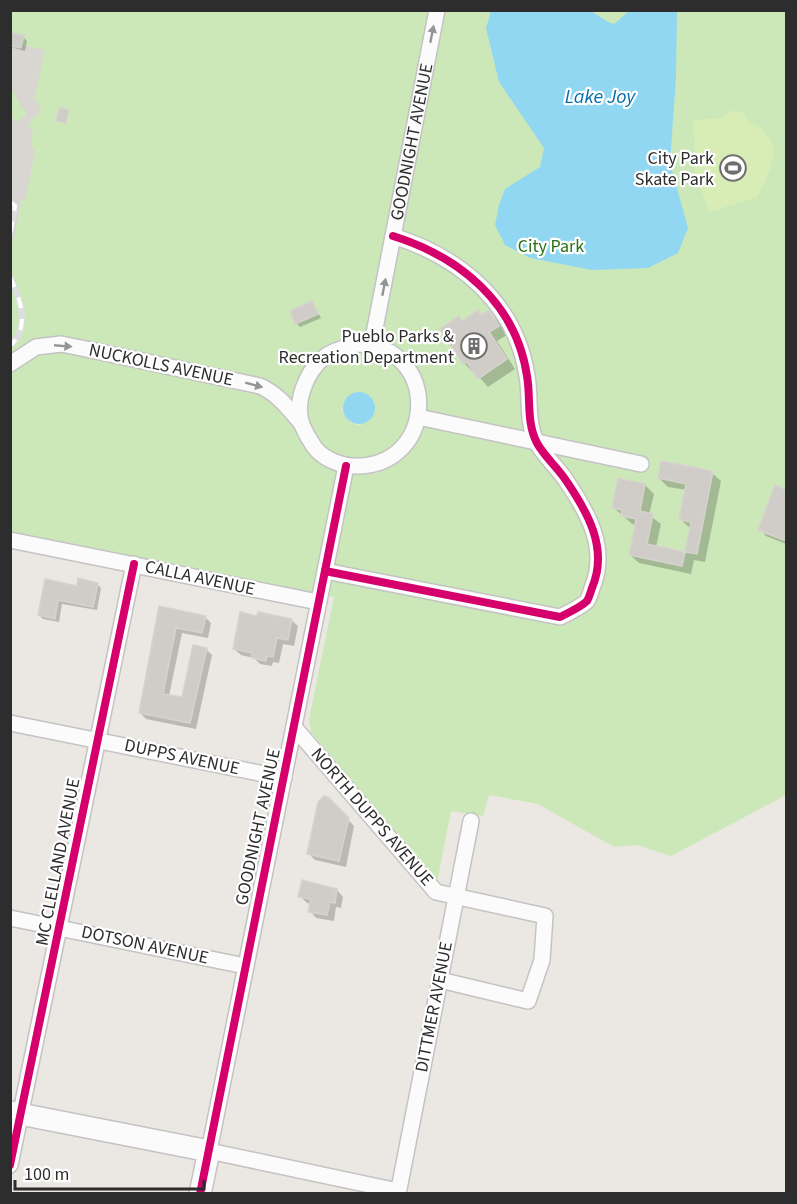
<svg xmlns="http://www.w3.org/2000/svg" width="797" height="1204" viewBox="0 0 797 1204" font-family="'Source Sans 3',sans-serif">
<rect width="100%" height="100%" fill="#ebe7e2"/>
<path fill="#cce8b9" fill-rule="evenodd" d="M10 11H786V795L671 856 637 845 614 847 538 804 489 795 483 816 451 811 437 883 311 732 309 719 334 597 11 532ZM345 400H373L375 411 361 425C350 425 348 419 342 410Z"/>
<path fill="#d8ecb6" d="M730 111 742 112C752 128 754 121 763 130 784 150 767 176 757 197L710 212 695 175 694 120 720 118Z"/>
<path fill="#d9d5d1" d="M22 45 45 50 34 99 41 108 39 114 30 120 33 124H27L33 132 31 144 35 152 26 197 21 202 13 242 11 244 10 114 16 122 27 115 11 88V46Z"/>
<g fill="#91d7f1">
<path d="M531 10 591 11 608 22 614 24 629 11H677L676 77 670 163 688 228 678 253 648 268 592 270 530 258 505 245 495 225 499 205 505 189 540 167 544 148 499 82 486 28 491 11Z"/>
<circle cx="359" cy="408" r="16"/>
</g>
<g fill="#0003">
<path d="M10 34 23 37 27 41 25 51 10 47Z"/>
<path d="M312 302 321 318 300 327 296 323Z"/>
<path d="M489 312 498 321 507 335 497 341 515 369 488 387 474 371 473 372 464 363 463 322 482 316Z"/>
<path d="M712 473 721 481 705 562 694 560 691 574 639 563 630 555 636 525 632 524 614 508 645 485 654 494 649 515 661 524 656 547 686 554 691 529 681 520 687 490 668 487 659 478Z"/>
<path d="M776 487 786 491V544L766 536 760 529Z"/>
<path d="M46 581 78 588 97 584 101 588 97 610 62 604 59 622 43 619 39 615Z"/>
<path d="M161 608 205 617 211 623 208 638 182 633 169 696 183 699 206 649 212 655 196 729 146 719 140 713Z"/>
<path d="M258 618 291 620 298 626 294 646 283 644 279 663 273 662 272 666 260 664 254 658 241 655 234 649Z"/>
<path d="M329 799 354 826 346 867 315 860 309 854Z"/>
<path d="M337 890 343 897 341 908 336 907 334 921 316 918 310 911 311 904 307 903 300 896Z"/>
</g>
<g fill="#d0cdc9" stroke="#d6d3ce" stroke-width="1.5">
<path d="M10 33 24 35 21 48 10 46Z"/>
<path d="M59 108 69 110 66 123 56 121Z"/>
<path d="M312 301 318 314 295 324 290 311Z"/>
<path d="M478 310 481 315 489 310 499 326 489 332 507 359 478 379 467 362 463 364 440 329 459 316 462 321Z"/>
<path d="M661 461 713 471 697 554 685 552 691 522 679 520 686 484 658 478Z"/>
<path d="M618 478 645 484 640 511 653 514 647 544 685 552 682 566 629 555 636 519 621 516 622 510 612 508Z"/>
<path d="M775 485 786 490V541L758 530Z"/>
<path d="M78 578 98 583 93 607 58 600 55 619 38 615 45 579 77 586Z"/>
<path d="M159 606 206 616 202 633 176 628 163 694 182 697 193 645 207 648 190 723 139 713Z"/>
<path d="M240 612 257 616 258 612 292 619 288 640 277 638 273 657 267 656 266 661 252 658V653L233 649Z"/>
<path d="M324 796 329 798 349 818 339 861 307 854 318 802Z"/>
<path d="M302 880 337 889 335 903 330 902 327 915 308 912 311 899 298 897Z"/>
</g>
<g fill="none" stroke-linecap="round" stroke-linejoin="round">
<g stroke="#c4c3c3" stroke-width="18">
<g id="street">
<path d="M357 344C442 345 438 470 352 466 338 465 320 457 313 445 309 439 305 432 302 425 294 402 306 373 323 358 333 350 345 348 357 344Z"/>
<path id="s1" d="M372 344 437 10"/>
<path d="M10 364 36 347 61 344 86 349 260 386C278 394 288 408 301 423"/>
<path d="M418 417 641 464"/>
<path d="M346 466 209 1151 398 1191"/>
<path d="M10 540 318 602"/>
<path d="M325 571 560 617C568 613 581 607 587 601 589 598 591 591 592 588 609 548 587 511 565 479 557 467 544 456 537 443 526 422 531 398 527 376 516 303 460 257 393 236"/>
<path d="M10 723 284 778"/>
<path d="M294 727 436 892 545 916 542 960 528 1001 440 980"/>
<path d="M10 918 245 966"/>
<path d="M10 1165 134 564"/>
<path d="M398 1194 471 821"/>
</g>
</g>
<g stroke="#c4c3c3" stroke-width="24">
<path id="secondary" d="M10 1112 209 1151 200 1194"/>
</g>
<use href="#street" stroke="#fcfbfb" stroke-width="15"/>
<use href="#secondary" stroke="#fcfbfb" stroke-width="21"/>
<g stroke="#dedee0" stroke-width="6">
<g id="rail">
<path d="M10 202 15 206 10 236"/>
<path d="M10 277C20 298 31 327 10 346"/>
</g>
</g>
<use href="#rail" stroke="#fff" stroke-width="4" stroke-dasharray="11" stroke-linecap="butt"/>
<g stroke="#fff" stroke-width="11">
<g id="cycleway">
<path d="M325 571 560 617C568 613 581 607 587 601 589 598 591 591 592 588 609 548 587 511 565 479 557 467 544 456 537 443 526 422 531 398 527 376 516 303 460 257 393 236"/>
<path d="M10 1165 134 564"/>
<path d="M200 1194 346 466"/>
</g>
</g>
<use href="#cycleway" stroke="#d6006c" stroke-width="8"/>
</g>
<defs><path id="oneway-solid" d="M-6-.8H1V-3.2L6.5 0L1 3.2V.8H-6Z" transform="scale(1.5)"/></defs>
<g fill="#949494">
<use href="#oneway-solid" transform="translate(432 34) rotate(-79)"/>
<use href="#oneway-solid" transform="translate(384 287) rotate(-79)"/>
<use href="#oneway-solid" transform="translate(63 346) rotate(5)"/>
<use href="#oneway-solid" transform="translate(254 385) rotate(15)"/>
</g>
<defs>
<g id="stadium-ring" transform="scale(1.35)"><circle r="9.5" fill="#fff" stroke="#706e6c" stroke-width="1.5"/><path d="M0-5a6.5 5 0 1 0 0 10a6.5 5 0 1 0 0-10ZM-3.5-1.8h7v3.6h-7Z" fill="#706e6c"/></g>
<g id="building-ring" transform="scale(1.35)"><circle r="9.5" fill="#fff" stroke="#706e6c" stroke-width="1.5"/><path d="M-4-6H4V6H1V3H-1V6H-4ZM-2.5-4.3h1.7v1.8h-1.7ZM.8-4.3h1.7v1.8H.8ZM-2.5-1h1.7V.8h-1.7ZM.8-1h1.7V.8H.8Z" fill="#706e6c"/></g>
</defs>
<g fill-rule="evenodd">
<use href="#stadium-ring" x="733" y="168"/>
<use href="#building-ring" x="474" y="346"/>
</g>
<g text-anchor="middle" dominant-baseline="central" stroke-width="4.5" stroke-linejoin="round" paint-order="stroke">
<g font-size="18" fill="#2d2d2d" stroke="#fff">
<text stroke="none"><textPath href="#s1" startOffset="206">GOODNIGHT AVENUE</textPath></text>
<text transform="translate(161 365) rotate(12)">NUCKOLLS AVENUE</text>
<text transform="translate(200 578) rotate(12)">CALLA AVENUE</text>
<text transform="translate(182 757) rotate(12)">DUPPS AVENUE</text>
<text transform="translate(372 817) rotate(49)">NORTH DUPPS AVENUE</text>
<text transform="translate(258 827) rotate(-78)">GOODNIGHT AVENUE</text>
<text transform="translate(58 862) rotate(-79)">MC CLELLAND AVENUE</text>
<text transform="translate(145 945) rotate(12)">DOTSON AVENUE</text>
<text transform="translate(434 1007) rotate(-79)">DITTMER AVENUE</text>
</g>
<g font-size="18" fill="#2d2d2d" stroke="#fff" text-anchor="end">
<text x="714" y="158">City Park<tspan x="714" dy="21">Skate Park</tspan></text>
<text x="454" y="336">Pueblo Parks &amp;<tspan x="454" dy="21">Recreation Department</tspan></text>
</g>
<g font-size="18" fill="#277115" stroke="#fff">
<text x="551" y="246">City Park</text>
</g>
<g font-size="20" font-style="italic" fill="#036eaa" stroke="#fff">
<text x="600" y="97">Lake Joy</text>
</g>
</g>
<rect width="797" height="1204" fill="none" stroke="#2d2d2d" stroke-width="24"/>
<path d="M15 1180v9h189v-9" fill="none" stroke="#2d2d2d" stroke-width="3"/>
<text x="24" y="1180" font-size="18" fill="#2d2d2d" stroke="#ffffff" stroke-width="4.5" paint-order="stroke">100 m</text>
</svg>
